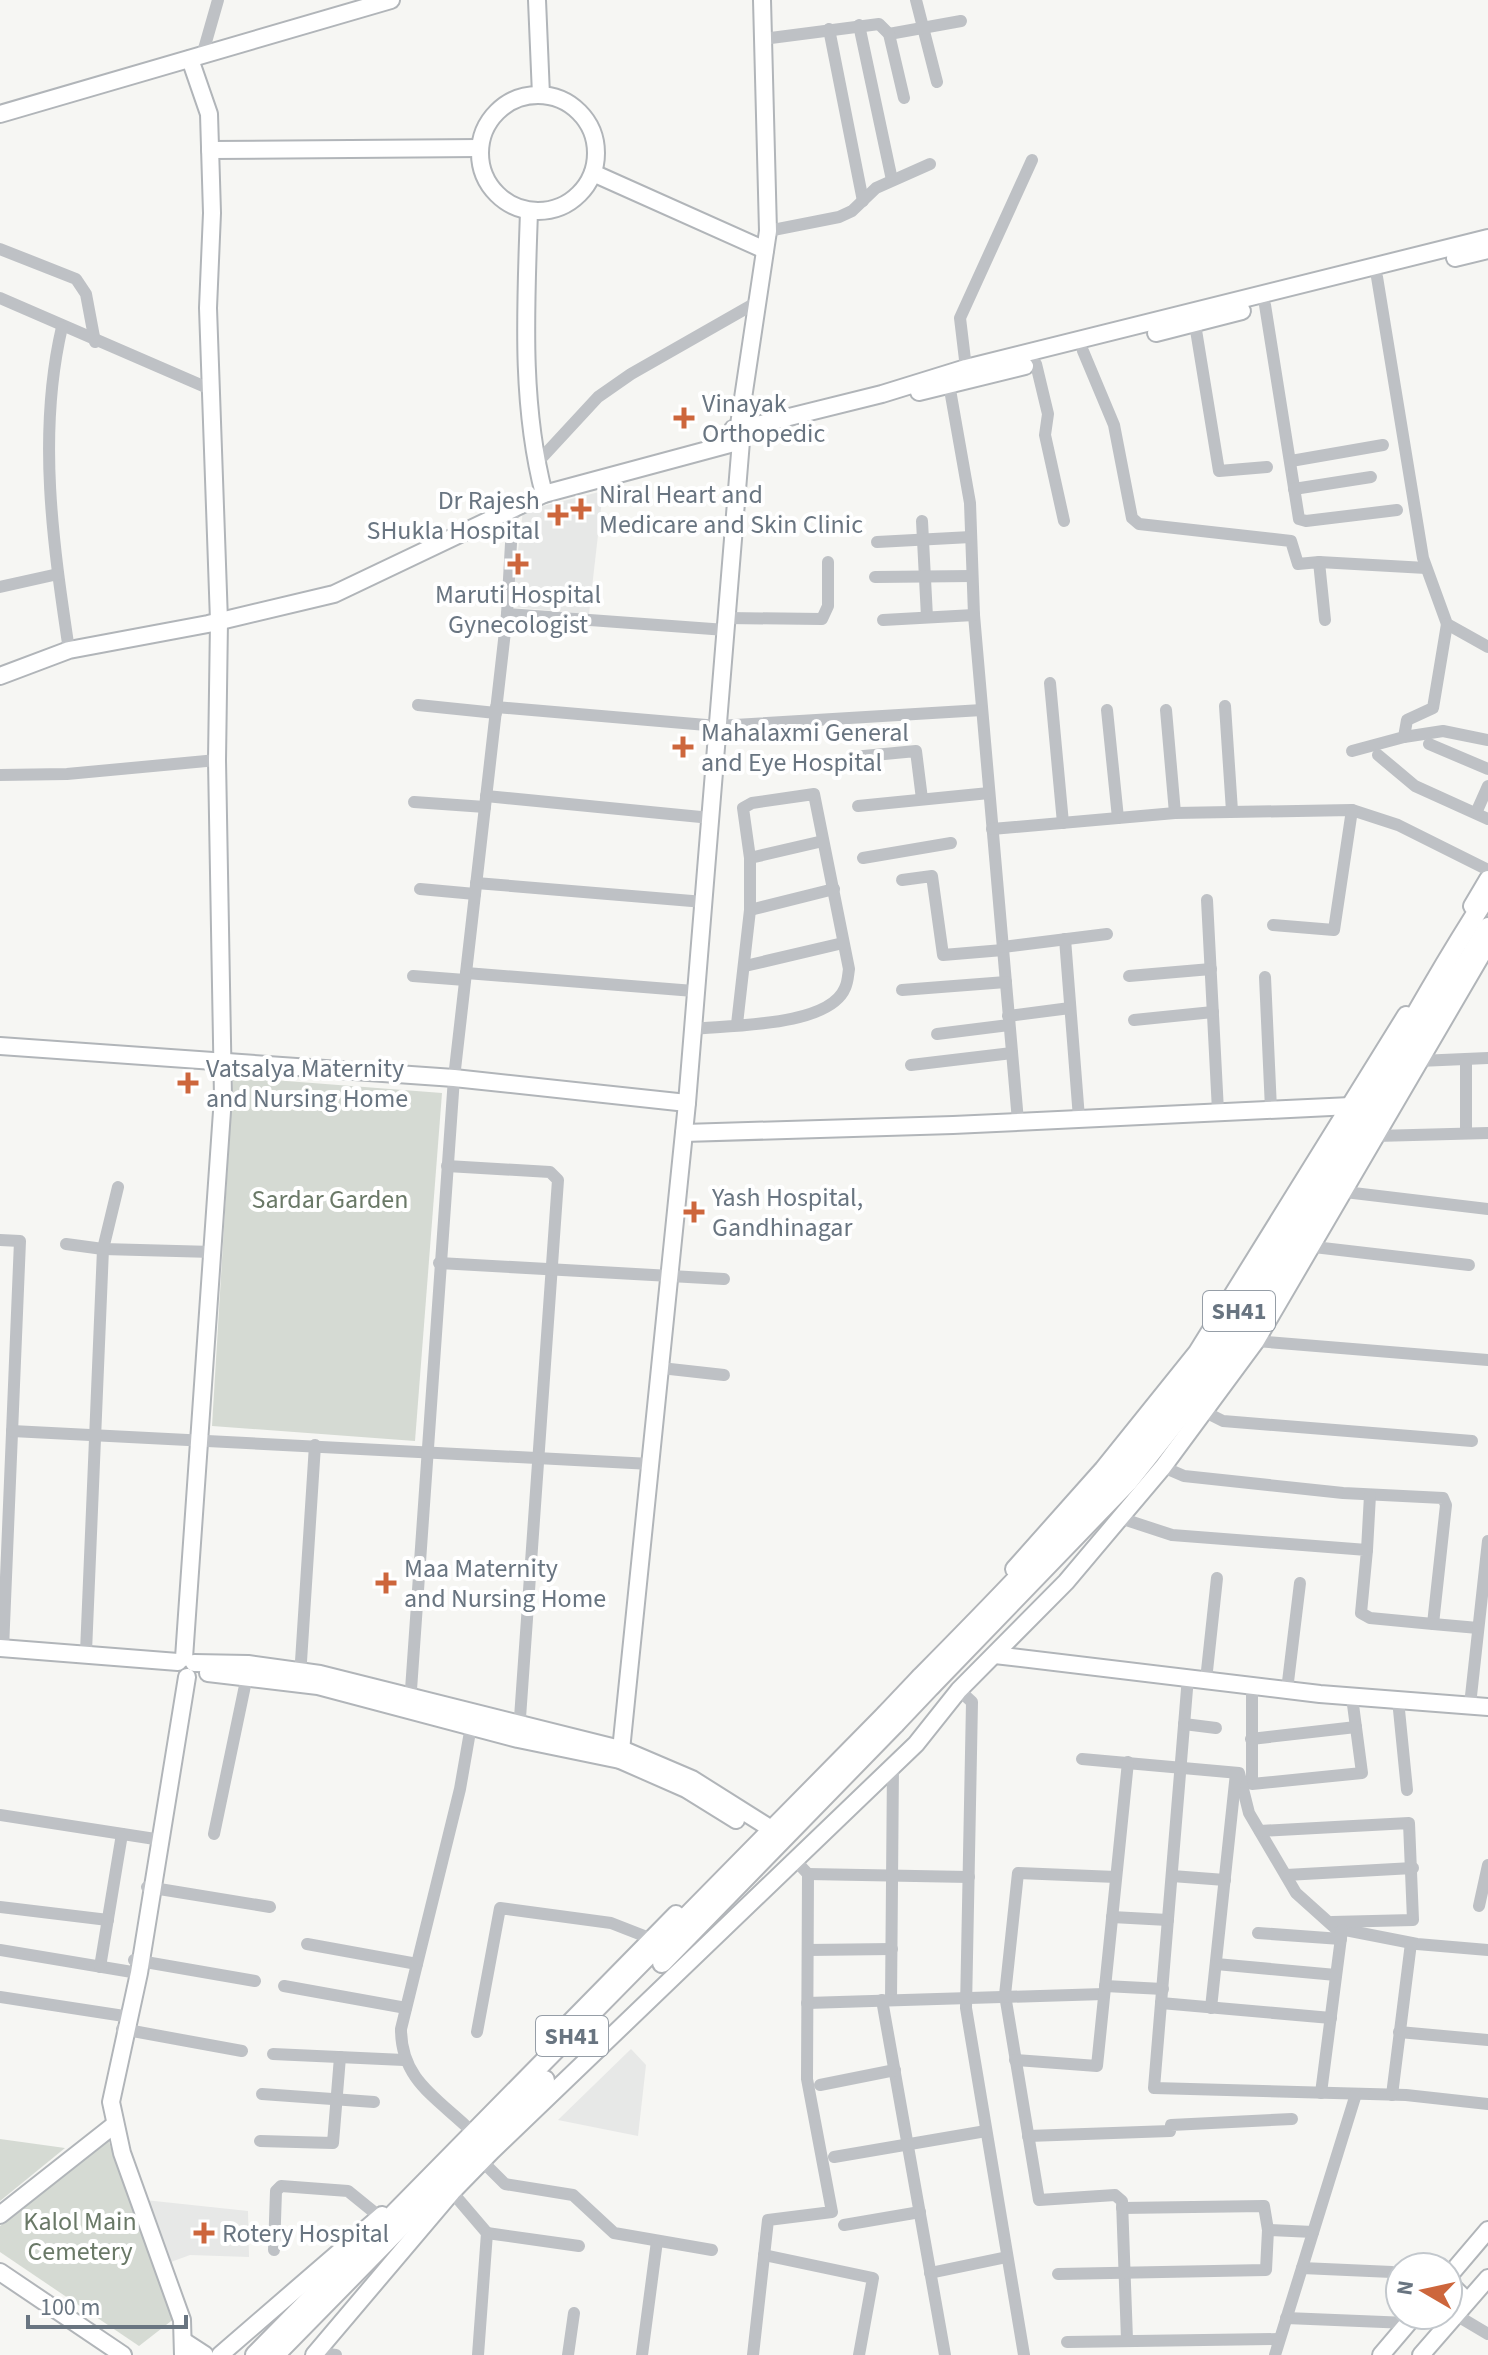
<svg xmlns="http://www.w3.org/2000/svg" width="1488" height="2355" viewBox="0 0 1488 2355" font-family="'Source Sans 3',sans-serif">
<rect width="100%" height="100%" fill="#f6f6f3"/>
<g fill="#e7e8e7">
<path d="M603 491 589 614 511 607 523 511Z"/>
<path d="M631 2049 646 2065 638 2136 558 2120Z"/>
<path d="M145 2200 248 2211 249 2257 190 2255 171 2262Z"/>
</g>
<g fill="#d5dad3">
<path d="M233 1077 442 1093 415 1441 212 1426Z"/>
<path d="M107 2137 175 2318 139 2346 0 2252V2226Z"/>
<path d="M0 2139 65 2148 0 2201Z"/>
</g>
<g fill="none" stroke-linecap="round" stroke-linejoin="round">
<g stroke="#b1b5b9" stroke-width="20">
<g id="secondary">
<path d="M537 0 541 95"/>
<circle cx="538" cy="153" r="58"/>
<path d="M0 114 391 0"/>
<path d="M210 150 480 148"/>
<path d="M593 173 765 250"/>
<path d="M529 211C526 305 520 402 544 494"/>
<path d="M1455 258 1488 250"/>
<path d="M1156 333 1242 311"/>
<path d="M919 392 1025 366"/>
<path d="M739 425 768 231 762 0"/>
<path d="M745 428 882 394 966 368 1488 238"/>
<path d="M0 676 69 650 208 624 334 594 544 494 741 441 747 434 744 426 733 429 736 440"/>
<path d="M1472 906 1488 879"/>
<path d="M0 1046 454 1078 687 1103"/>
<path d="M684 1133 953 1125 1351 1106"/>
<path d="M1014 1569 1103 1469 1197 1352 1406 1015"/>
<path d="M0 1648 178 1662"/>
<path d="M995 1655 1320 1694 1488 1707"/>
<path d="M184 1658 223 1097 217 760 219 621 208 308 212 213 209 114 190 59"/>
<path d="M194 1663 248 1664 320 1674 624 1750 692 1779 765 1825"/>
<path d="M208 1673 318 1686 518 1739 620 1760 686 1789 736 1820"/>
<path d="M620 1760 687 1103 741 441"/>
<path d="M566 2026 676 1914"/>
<path d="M0 2215 114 2125"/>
<path d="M0 2272 123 2355"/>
<path d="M1448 2277 1488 2230"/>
<path d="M1448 2282 1467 2301"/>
<path d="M185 2342 205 2355"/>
<path d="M183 2355 182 2320 122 2153 111 2102 139 1973 187 1677"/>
<path d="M220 2355 382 2215"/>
<path d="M314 2355 452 2192 492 2151 916 1744 959 1690 1066 1582 1163 1467 1256 1341 1488 944"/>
<path d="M1381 2355 1415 2315"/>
<path d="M1421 2355 1488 2278"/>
</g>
</g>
<g stroke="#b2b5b9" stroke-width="22">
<g id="primary">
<path d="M921 1677C1034 1563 1145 1448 1236 1316 1329 1181 1399 1032 1488 895"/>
<path d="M932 1685 1129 1481 1229 1355 1286 1270 1379 1105 1488 927"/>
<path d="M662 1963 895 1724"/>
<path d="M255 2355 885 1715"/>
<path d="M275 2355 545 2080"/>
</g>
</g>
<g stroke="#bec1c5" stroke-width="12">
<path d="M916 0 937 82"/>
<path d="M859 25 892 180"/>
<path d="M829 29 863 201"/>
<path d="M889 34 961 21"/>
<path d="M763 39 879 24 889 34 904 98"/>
<path d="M202 56 218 0"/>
<path d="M768 231 839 217 852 211 876 188 930 164"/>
<path d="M0 249 76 279 86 294 95 342"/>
<path d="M1377 277 1423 558 1447 624 1488 647"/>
<path d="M0 298 210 389"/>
<path d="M1265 305 1299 519 1306 521 1397 510"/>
<path d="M1195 324 1219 471 1267 467"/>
<path d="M62 327C37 434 53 543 69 650"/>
<path d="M1083 351 1114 425 1132 518 1139 524 1291 541 1298 564 1319 562 1325 620"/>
<path d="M1036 364 1048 414 1045 435 1064 521"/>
<path d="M966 368 960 318 1032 160"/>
<path d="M949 384 970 503 974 615 1018 1121"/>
<path d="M1291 461 1383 445"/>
<path d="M536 464 598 397 631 374 759 301"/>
<path d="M1294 489 1371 477"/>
<path d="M922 521 927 617"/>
<path d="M877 542 971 537"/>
<path d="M1319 562 1426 568"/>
<path d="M875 577 972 576"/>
<path d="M0 587 58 574"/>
<path d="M507 614 726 630"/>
<path d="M727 618 822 619 828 606V562"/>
<path d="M883 620 974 615"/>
<path d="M1050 683 1063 823"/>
<path d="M418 705 496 713"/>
<path d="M1225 706 1232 811"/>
<path d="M496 707 718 726 982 710"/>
<path d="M1107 710 1118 818"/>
<path d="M1166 710 1175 813"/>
<path d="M1404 737 1443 731 1488 740"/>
<path d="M1429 744 1488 769"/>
<path d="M1352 751 1404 737 1407 720 1433 708 1447 624"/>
<path d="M1378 755 1415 786 1488 819"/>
<path d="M853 757 916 751 922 799"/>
<path d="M0 775 67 774 217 760"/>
<path d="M486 796 711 818"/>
<path d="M414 802 485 807"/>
<path d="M858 806 989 793"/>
<path d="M1476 813 1488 786"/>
<path d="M992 829 1175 813 1352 810 1398 825 1488 870"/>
<path d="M750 858 823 841"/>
<path d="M863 858 951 843"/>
<path d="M902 880 932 876 943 955 1003 950"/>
<path d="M476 883 704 902"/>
<path d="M420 889 475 894"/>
<path d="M1207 900 1218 1111"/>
<path d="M750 910 834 889"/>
<path d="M1273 925 1334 930 1352 810"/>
<path d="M1065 939 1079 1118"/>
<path d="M1003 947 1107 934"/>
<path d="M745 966 843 943"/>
<path d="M466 973 694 991"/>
<path d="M413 976 465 980"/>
<path d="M1129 976 1211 969"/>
<path d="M1265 977 1271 1109"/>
<path d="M902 990 1006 982"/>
<path d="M1008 1016 1070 1008"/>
<path d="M1134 1020 1213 1012"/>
<path d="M692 1029C729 1025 829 1027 845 988 848 982 848 975 849 969L814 794 752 803 743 808 750 858V910L737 1024"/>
<path d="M937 1034 1009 1025"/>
<path d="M1419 1061 1488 1058"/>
<path d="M911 1065 1012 1053"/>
<path d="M1466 1133V1061"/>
<path d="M1376 1136 1488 1133"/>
<path d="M447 1166 550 1172 558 1180 519 1732"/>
<path d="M1345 1192 1488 1209"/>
<path d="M0 1240 20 1241 3 1649"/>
<path d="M66 1244 103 1249 213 1252"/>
<path d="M1314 1247 1469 1265"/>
<path d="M439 1263 724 1279"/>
<path d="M1256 1341 1488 1360"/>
<path d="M661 1368 724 1375"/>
<path d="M1203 1411 1223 1421 1472 1441"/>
<path d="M12 1431 651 1464"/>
<path d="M1120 1518 1172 1535 1367 1550 1361 1613 1370 1618 1433 1624 1446 1505 1443 1498 1343 1493 1184 1476 1163 1467"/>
<path d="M1367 1550 1370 1495"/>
<path d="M1433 1624 1478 1628"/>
<path d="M86 1652 103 1249 118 1187"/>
<path d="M300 1677 315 1445"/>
<path d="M1188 1677 1154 2088 1406 2095 1488 2104"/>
<path d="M1206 1680 1217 1578"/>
<path d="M1252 1686V1784L1362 1773 1352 1697"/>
<path d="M959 1690 972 1702 966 2008 1024 2355"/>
<path d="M1287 1690 1300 1583"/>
<path d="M1398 1700 1407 1790"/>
<path d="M410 1704 454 1078 507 614 513 508"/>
<path d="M1470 1705 1488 1541"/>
<path d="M1184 1724 1216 1728"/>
<path d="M1251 1739 1356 1727"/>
<path d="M1082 1759 1239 1773 1249 1813 1296 1893 1335 1928 1417 1944 1488 1950"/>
<path d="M0 1815 155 1839"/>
<path d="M1260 1831 1409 1823 1413 1920 1332 1922"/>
<path d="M214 1834 247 1676"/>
<path d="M808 1874 969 1877"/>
<path d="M1286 1875 1413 1868"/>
<path d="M1172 1876 1225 1880"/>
<path d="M1116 1877 1018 1873 1005 1995 1039 2200 1115 2195 1122 2201 1127 2340"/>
<path d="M147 1887 270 1907"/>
<path d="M1479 1906 1488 1865"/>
<path d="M0 1907 108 1920"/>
<path d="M1112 1917 1168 1920"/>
<path d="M1258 1933 1341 1939"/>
<path d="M307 1944 417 1964"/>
<path d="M0 1950 132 1972"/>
<path d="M808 1950 892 1949"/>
<path d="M134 1960 255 1981"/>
<path d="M1216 1964 1336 1975"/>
<path d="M100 1967 122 1834"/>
<path d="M284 1986 406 2008"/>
<path d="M1105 1986 1163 1989"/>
<path d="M0 1997 124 2016"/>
<path d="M882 2000 945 2355"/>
<path d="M891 2000 893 1765"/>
<path d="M807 2003 1104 1994"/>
<path d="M1161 2003 1331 2018"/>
<path d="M1211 2008 1236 1773"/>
<path d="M122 2029 242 2051"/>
<path d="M477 2032 500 1908 611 1923 652 1939"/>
<path d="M1399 2032 1488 2040"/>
<path d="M273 2054 404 2060"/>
<path d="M1015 2060 1097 2066 1128 1762"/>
<path d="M820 2085 895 2070"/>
<path d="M1321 2093 1342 1930"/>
<path d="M262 2094 374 2102"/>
<path d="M1392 2095 1411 1943"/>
<path d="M467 2127C434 2096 401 2078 401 2029L460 1789 471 1726"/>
<path d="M1028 2136 1170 2131 1171 2125 1292 2119"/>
<path d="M260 2141 333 2143 340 2057"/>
<path d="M834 2157 986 2131"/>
<path d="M482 2161 505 2184 573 2195 614 2233 712 2250"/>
<path d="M452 2192 487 2233 478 2355"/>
<path d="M1122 2208 1264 2206 1268 2230"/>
<path d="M844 2225 920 2212"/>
<path d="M487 2233 579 2246"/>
<path d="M274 2250 276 2191 281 2186 348 2191 380 2217"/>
<path d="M764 2255 873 2278 859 2355"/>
<path d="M1302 2268 1392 2272"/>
<path d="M930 2273 1007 2257"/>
<path d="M1058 2274 1266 2270 1268 2230 1313 2232"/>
<path d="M1456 2315 1488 2334"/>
<path d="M1286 2318 1408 2323"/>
<path d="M1067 2342 1279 2339"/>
<path d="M328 2354 336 2355"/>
<path d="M568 2355 574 2313"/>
<path d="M642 2355 657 2241"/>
<path d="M753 2355 768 2220 832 2212 807 2079 808 1874 794 1859"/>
<path d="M1275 2355 1356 2094"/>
</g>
<use href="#secondary" stroke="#fff" stroke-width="16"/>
<use href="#primary" stroke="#fff" stroke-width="18"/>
<g stroke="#b2b5b9" stroke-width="22" stroke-linecap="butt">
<g id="primary-bridge">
<path d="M885 1715 921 1677"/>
<path d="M895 1724 932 1685"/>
</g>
</g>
<use href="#primary-bridge" stroke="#fff" stroke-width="18"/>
</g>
<g fill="#cd663c" stroke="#fff" stroke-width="3">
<path d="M680 406h8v8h8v8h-8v8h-8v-8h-8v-8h8z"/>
<path d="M577 497h8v8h8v8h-8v8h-8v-8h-8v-8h8z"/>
<path d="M554 503h8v8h8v8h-8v8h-8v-8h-8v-8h8z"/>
<path d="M514 552h8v8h8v8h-8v8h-8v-8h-8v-8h8z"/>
<path d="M679 735h8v8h8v8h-8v8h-8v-8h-8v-8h8z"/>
<path d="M184 1071h8v8h8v8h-8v8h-8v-8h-8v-8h8z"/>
<path d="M690 1200h8v8h8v8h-8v8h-8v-8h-8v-8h8z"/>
<path d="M382 1571h8v8h8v8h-8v8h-8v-8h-8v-8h8z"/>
<path d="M200 2221h8v8h8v8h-8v8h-8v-8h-8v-8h8z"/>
</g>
<g text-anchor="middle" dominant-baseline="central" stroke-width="8" stroke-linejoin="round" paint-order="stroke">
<g fill="#fff" stroke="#969ea7" stroke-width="2">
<rect x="1203" y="1291" width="72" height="40" rx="6"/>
<rect x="536" y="2016" width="72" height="40" rx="6"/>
</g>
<g font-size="24" font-weight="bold" fill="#697581">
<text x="1239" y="1311">SH41</text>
<text x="572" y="2036">SH41</text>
</g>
<g font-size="26" fill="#697581" stroke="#fff" text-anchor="start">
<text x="702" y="403">Vinayak<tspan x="702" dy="30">Orthopedic</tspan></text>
<text x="599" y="494">Niral Heart and<tspan x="599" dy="30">Medicare and Skin Clinic</tspan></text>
<text x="540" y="500" text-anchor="end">Dr Rajesh<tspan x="540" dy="30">SHukla Hospital</tspan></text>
<text x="518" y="594" text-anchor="middle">Maruti Hospital<tspan x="518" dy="30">Gynecologist</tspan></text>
<text x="701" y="732">Mahalaxmi General<tspan x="701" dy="30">and Eye Hospital</tspan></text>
<text x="206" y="1068">Vatsalya Maternity<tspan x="206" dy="30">and Nursing Home</tspan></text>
<text x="712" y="1197">Yash Hospital,<tspan x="712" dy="30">Gandhinagar</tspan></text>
<text x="404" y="1568">Maa Maternity<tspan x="404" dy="30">and Nursing Home</tspan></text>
<text x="222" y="2233">Rotery Hospital</text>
</g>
<g font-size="26" fill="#6a7967" stroke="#fff">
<text x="330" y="1199">Sardar Garden</text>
<text x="80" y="2221">Kalol Main<tspan x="80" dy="30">Cemetery</tspan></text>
</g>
</g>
<g transform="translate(1424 2291) rotate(279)"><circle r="38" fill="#ffffff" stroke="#c3c8cd" stroke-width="2"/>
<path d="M0-6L14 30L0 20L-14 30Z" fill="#cd663c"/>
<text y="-12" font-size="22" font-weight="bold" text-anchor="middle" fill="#697581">N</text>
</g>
<path d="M28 2315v12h158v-12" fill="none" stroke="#697581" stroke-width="4"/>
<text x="40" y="2315" font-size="24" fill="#697581" stroke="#ffffff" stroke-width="6" paint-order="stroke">100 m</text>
</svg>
